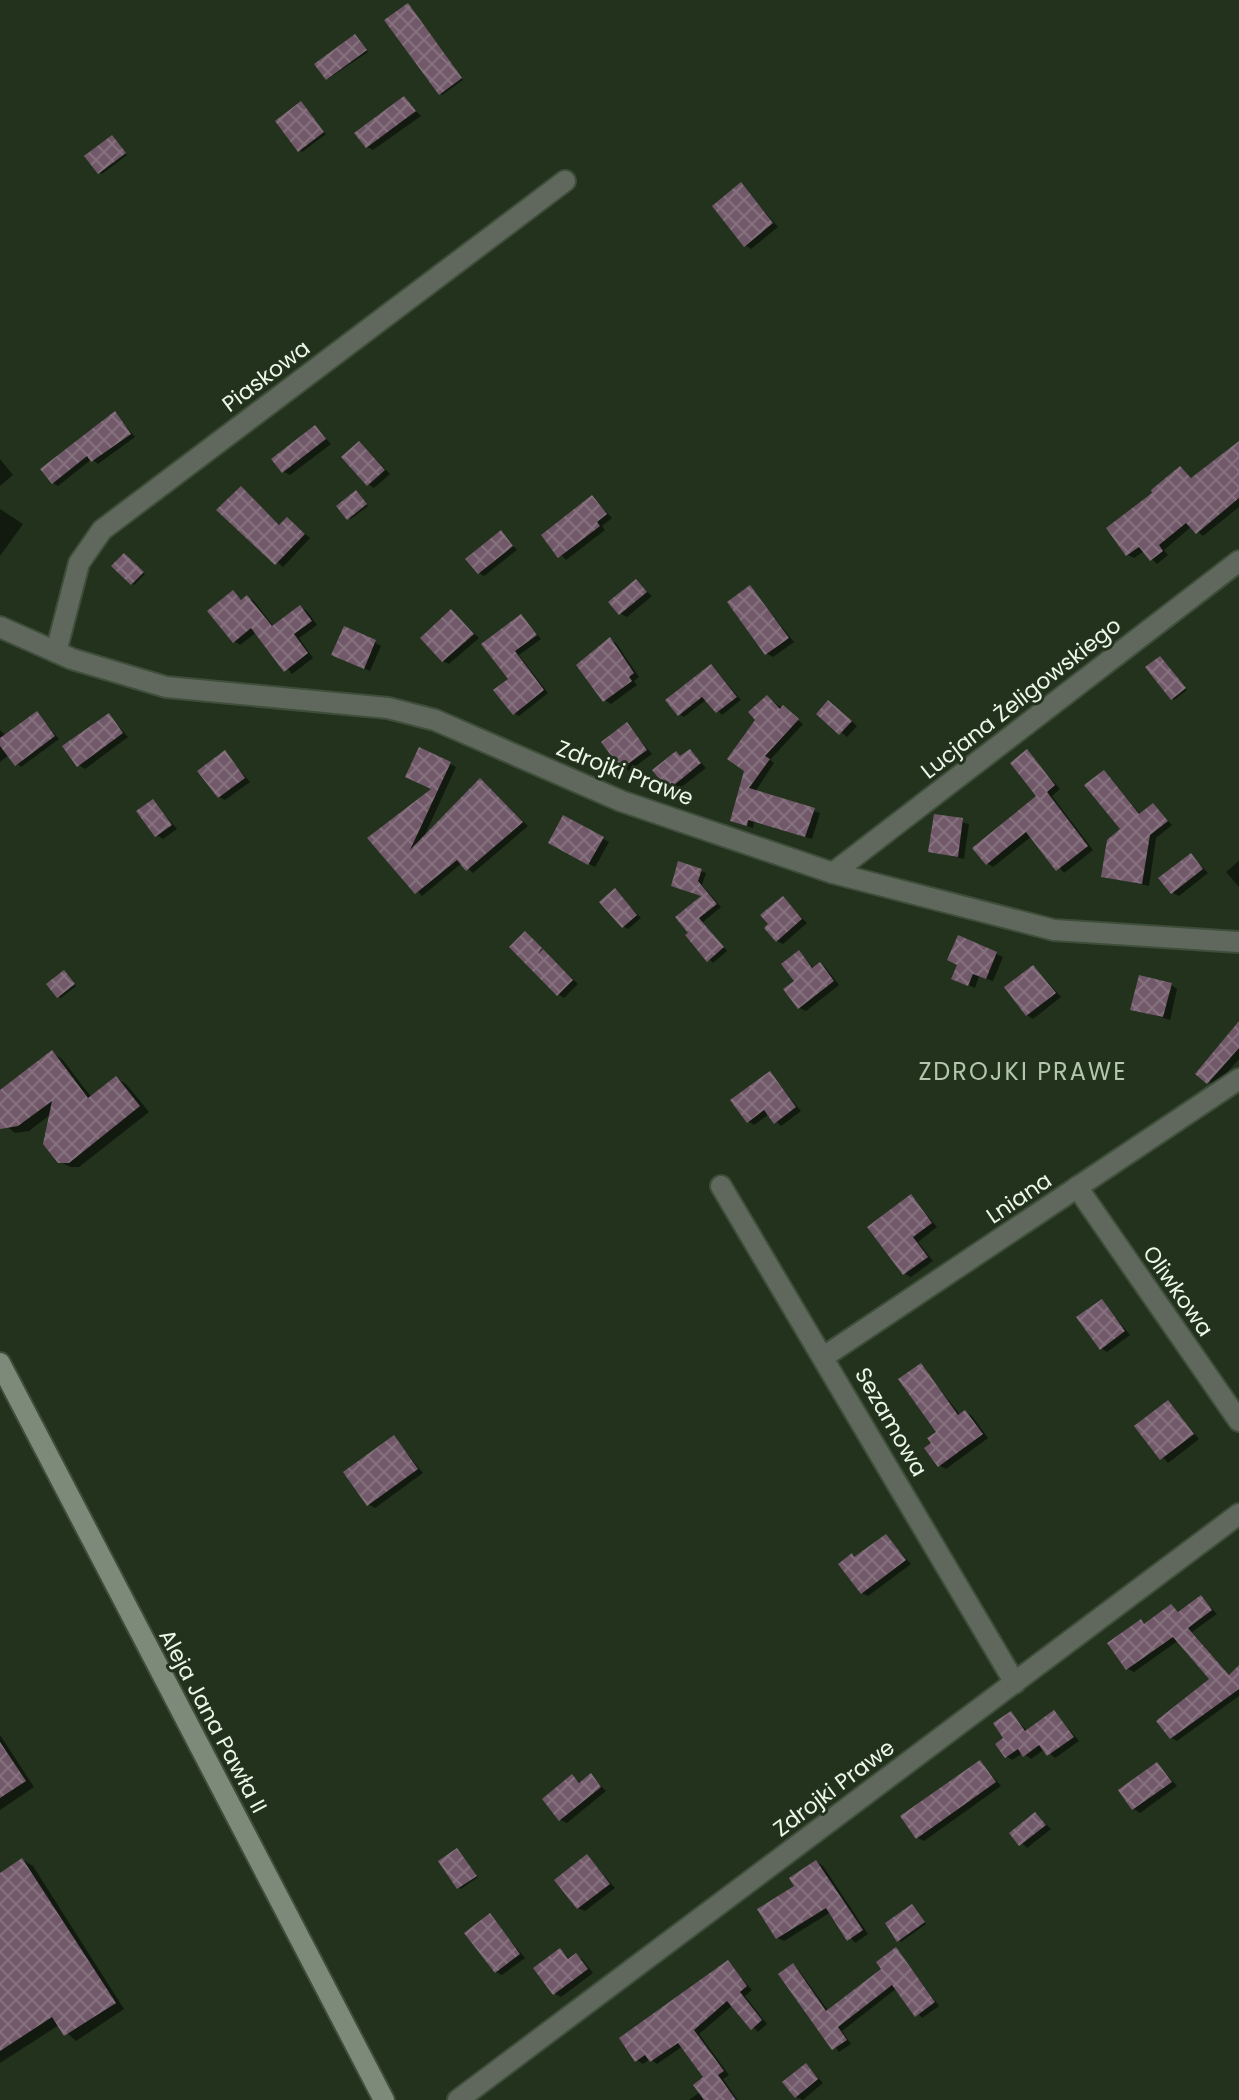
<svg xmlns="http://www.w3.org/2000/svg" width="1239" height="2100" viewBox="0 0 1239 2100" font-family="Poppins,sans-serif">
<defs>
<pattern id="building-cross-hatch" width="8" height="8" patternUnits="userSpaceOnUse" patternTransform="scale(2)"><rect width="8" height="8" fill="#72596a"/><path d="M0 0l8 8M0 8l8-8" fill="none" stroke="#86727f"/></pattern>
</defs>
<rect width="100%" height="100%" fill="#22321d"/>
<g fill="#0007">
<path d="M410 7 463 80 442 95 440 93Z"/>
<path d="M357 37 368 52 328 79 317 64Z"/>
<path d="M404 99 421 116 373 150 367 147Z"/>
<path d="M303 105 326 134 302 152 300 150Z"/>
<path d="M114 139 127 155 102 174 99 172Z"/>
<path d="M741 185 778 227 751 249 745 245Z"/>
<path d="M115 414 135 437 98 464 92 459 58 486 53 483Z"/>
<path d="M315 427 331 444 290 475 284 472Z"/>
<path d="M360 443 390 474 374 488 368 484Z"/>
<path d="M1239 443V507L1203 536 1192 526 1164 550 1168 555 1157 564 1144 551 1134 558 1128 555 1155 493 1181 468 1193 479Z"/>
<path d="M0 459 13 475 0 486Z"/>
<path d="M241 489 281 526 293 523 310 538 283 567 219 510Z"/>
<path d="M358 494 368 506 351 519 349 518Z"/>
<path d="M592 497 612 518 602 526 605 530 566 560 543 536Z"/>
<path d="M0 509 23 524 0 556Z"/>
<path d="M501 533 517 550 484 576 479 573Z"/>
<path d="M127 556 145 574 134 585 132 584Z"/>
<path d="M636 582 652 596 627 617 621 614Z"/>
<path d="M750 587 794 642 773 657 766 653Z"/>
<path d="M233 593 243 601 247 597 254 601 274 627 300 607 307 611 317 625 299 638 313 658 292 674 257 632 240 645 234 641Z"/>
<path d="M452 612 479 638 449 664 443 661Z"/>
<path d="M521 616 541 639 519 655 548 693 519 716 514 713 511 679 484 644Z"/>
<path d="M345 628 381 646 370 671 340 657Z"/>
<path d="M610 639 616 643 639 677 634 681 637 685 611 704 605 700Z"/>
<path d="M1162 659 1187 690 1174 700 1172 698Z"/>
<path d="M712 666 741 700 722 715 707 699 684 717 679 714Z"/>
<path d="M767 697 803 724 770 760 774 763 755 792 820 813 812 839 754 822 753 828 738 823 758 719Z"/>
<path d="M829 702 857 726 847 737 819 714Z"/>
<path d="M37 713 59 739 21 767 9 755 0 762V730L6 736Z"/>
<path d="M109 715 128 737 85 769 79 765Z"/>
<path d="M627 725 652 754 629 771 623 767Z"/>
<path d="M690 751 706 768 675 792 669 788 676 754 682 757Z"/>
<path d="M1027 752 1060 789 1052 796 1093 850 1064 873 1032 836 993 867 987 863 1039 796Z"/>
<path d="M225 753 250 782 225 800 219 797Z"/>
<path d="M450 764 456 767 423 839 481 780 528 826 473 873 462 863 422 896 370 838 434 789Z"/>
<path d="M1104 772 1141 815 1154 806 1172 825 1156 838 1149 886 1103 876 1123 830Z"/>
<path d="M153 801 177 829 163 839 157 835Z"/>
<path d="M936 816 969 824 964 859 931 851Z"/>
<path d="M564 817 609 842 595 867 550 842Z"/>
<path d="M1191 855 1208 873 1179 896 1173 893Z"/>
<path d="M1239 861V887L1226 872Z"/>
<path d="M680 864 706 873 702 885 721 907 703 922 727 951 713 963 688 936 703 896Z"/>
<path d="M615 891 641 918 628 929 623 926Z"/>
<path d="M783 899 807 923 783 944 777 941Z"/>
<path d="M526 934 578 984 564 998 558 994Z"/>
<path d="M959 937 1003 957 993 981 979 976 975 988 960 981Z"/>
<path d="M799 953 814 968 820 964 826 968 839 985 806 1011 799 1008 796 981Z"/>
<path d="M1034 967 1061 997 1033 1019 1027 1015Z"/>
<path d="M65 972 76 986 61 998 58 996Z"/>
<path d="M1171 985 1177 989 1170 1020 1133 1009Z"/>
<path d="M1239 1039V1059L1215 1086 1198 1074Z"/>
<path d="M52 1053 62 1059 92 1098 116 1078 126 1084 149 1112 79 1167H70L59 1161 51 1114 29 1131 15 1133 0 1121V1092Z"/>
<path d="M770 1073 801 1111 781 1126 769 1114 754 1125 748 1121Z"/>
<path d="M911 1196 937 1227 918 1242 933 1261 911 1277 905 1274Z"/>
<path d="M1102 1301 1130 1335 1107 1352 1101 1348Z"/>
<path d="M921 1365 961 1416 965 1412 972 1416 988 1438 946 1469 940 1466 933 1444 939 1432Z"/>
<path d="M1168 1403 1199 1439 1168 1463 1137 1427Z"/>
<path d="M394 1437 423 1473 375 1508 368 1504Z"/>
<path d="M886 1536 911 1564 868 1596 862 1593 856 1558Z"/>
<path d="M1201 1597 1217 1614 1192 1632 1230 1676 1239 1678V1696L1177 1741 1171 1738 1212 1679 1179 1640 1134 1672 1128 1669 1141 1622 1146 1625 1172 1606 1180 1613Z"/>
<path d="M1054 1712 1079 1741 1055 1758 1045 1749 1031 1759 1023 1753 1012 1760 1006 1756 1011 1713 1028 1732Z"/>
<path d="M0 1735 34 1787 0 1810Z"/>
<path d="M980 1762 1001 1786 924 1841 918 1838Z"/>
<path d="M1157 1764 1177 1786 1140 1813 1134 1809Z"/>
<path d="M591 1776 606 1791 567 1823 560 1820 573 1777 581 1783Z"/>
<path d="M1035 1814 1051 1829 1027 1848 1012 1833Z"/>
<path d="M457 1850 478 1877 461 1889 459 1888Z"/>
<path d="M588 1857 615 1888 585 1911 578 1908Z"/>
<path d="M23 1860 33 1866 124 2009 76 2041 59 2025 0 2063V1875Z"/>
<path d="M817 1862 823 1866 868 1934 855 1943 831 1912 784 1941 777 1938 797 1887Z"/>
<path d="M912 1906 926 1924 901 1942 899 1940Z"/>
<path d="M490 1916 525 1958 502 1975 496 1972Z"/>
<path d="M560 1950 571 1960 576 1956 582 1959 593 1973 561 1997 554 1993Z"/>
<path d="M897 1950 939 2006 922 2018 897 1988 842 2031 851 2044 839 2052 781 1974 793 1966 798 1969 829 2012 883 1969Z"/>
<path d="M728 1963 752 1990 745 1996 767 2024 758 2032 733 2005 699 2034 729 2075 723 2079 738 2100H689L700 2092 706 2078 683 2046 657 2064 650 2059 643 2064 637 2060Z"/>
<path d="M806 2065 823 2083 803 2100 796 2097Z"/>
</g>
<g fill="url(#building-cross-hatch)">
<path d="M408 3 462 78 439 95 384 20Z"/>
<path d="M355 34 367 50 326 80 314 64Z"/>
<path d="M404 96 416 111 366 148 354 133Z"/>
<path d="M301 101 324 132 298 152 275 121Z"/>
<path d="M112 135 126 153 98 174 84 156Z"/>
<path d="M741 182 773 223 744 247 712 206Z"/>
<path d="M115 411 131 434 91 462 87 456 52 484 40 469Z"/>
<path d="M315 425 326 439 282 473 271 459Z"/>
<path d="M359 441 385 470 367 486 341 457Z"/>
<path d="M1239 441V498L1196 534 1186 523 1159 545 1163 551 1150 561 1139 547 1126 556 1106 528 1152 493 1151 490 1180 466 1191 478Z"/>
<path d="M241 486 279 525 287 517 305 534 275 565 216 510Z"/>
<path d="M356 490 367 504 347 520 336 506Z"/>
<path d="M592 495 607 514 597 522 600 526 558 558 541 535Z"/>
<path d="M501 530 513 546 478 574 465 559Z"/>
<path d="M124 553 144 572 131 585 111 566Z"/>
<path d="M636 579 647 592 619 615 608 602Z"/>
<path d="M750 585 789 638 765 655 727 602Z"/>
<path d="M233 590 241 600 247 595 272 626 300 605 312 621 294 634 308 653 284 672 251 628 233 643 207 611Z"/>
<path d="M451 609 474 634 442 662 420 638Z"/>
<path d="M521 614 537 635 515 651 544 690 513 715 493 690 508 679 481 644Z"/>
<path d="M344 626 376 640 364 669 331 655Z"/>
<path d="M610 637 634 673 629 677 632 681 603 702 576 665Z"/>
<path d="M1160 656 1186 688 1171 700 1145 667Z"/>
<path d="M711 664 737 697 716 713 702 697 678 716 665 700Z"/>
<path d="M767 695 780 709 783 705 799 719 765 756 770 759 749 788 815 808 805 837 748 820 747 826 730 821 744 771 727 759 755 720 748 712Z"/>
<path d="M828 700 852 721 839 735 816 714Z"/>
<path d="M37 711 55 736 15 766 0 746V738Z"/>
<path d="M109 713 123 733 77 767 62 746Z"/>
<path d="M627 722 647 750 621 769 601 742Z"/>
<path d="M419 747 451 762 410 850 480 778 523 822 466 871 457 860 415 894 367 838 431 789 405 777Z"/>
<path d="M690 749 701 763 668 790 652 770 676 751 680 756Z"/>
<path d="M1027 749 1055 785 1047 792 1088 846 1056 871 1026 832 986 865 972 848 1036 796 1010 763Z"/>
<path d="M225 750 245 778 218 798 197 771Z"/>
<path d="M1104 770 1139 814 1153 803 1168 821 1150 835 1142 884 1101 877 1107 840 1120 829 1084 785Z"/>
<path d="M153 799 172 825 155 837 136 811Z"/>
<path d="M934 814 963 818 958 857 928 852Z"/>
<path d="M563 815 604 837 588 865 548 843Z"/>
<path d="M1191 853 1203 869 1171 894 1158 878Z"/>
<path d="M678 861 702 869 698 881 717 904 699 918 724 947 707 962 685 935 688 933 675 917 701 896 671 886Z"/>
<path d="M615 888 637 915 622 928 599 902Z"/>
<path d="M783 896 802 919 776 942 764 928 768 924 760 915Z"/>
<path d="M525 931 542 948 538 954 543 949 573 980 557 996 509 947Z"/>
<path d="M958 935 997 952 986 979 973 974 968 986 951 979 957 965 947 960Z"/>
<path d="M799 950 812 968 820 962 834 981 798 1009 783 989 794 981 781 964Z"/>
<path d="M1033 965 1056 993 1026 1016 1004 987Z"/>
<path d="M64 970 75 984 57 998 46 984Z"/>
<path d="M1139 975 1172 983 1163 1017 1130 1010Z"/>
<path d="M1239 1021V1048L1207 1084 1195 1074Z"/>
<path d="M52 1050 88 1098 116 1076 140 1106 69 1163H58L43 1144 52 1101 18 1126 0 1129V1090Z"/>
<path d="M770 1071 796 1107 774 1124 764 1110 747 1123 730 1100Z"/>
<path d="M911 1194 932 1223 913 1237 928 1257 903 1275 867 1227Z"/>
<path d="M1102 1299 1125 1331 1100 1350 1076 1317Z"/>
<path d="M921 1363 958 1415 965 1410 983 1434 938 1467 924 1448 931 1443 927 1438 936 1432 898 1379Z"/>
<path d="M1168 1400 1194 1434 1160 1460 1134 1426Z"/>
<path d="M394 1435 418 1469 367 1506 343 1472Z"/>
<path d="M886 1534 906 1560 861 1594 838 1564 852 1553 854 1557Z"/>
<path d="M1201 1595 1212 1610 1188 1628 1229 1675 1239 1665V1689L1170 1739 1156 1721 1209 1679 1173 1637 1126 1670 1107 1643 1141 1619 1144 1624 1171 1604 1178 1612Z"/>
<path d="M1054 1710 1074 1737 1047 1756 1039 1745 1023 1757 1018 1749 1005 1758 995 1744 1003 1738 993 1723 1011 1711 1025 1731Z"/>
<path d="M0 1742 26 1781 0 1798Z"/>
<path d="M980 1760 996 1782 916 1839 900 1816Z"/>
<path d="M1157 1762 1172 1782 1132 1810 1118 1790Z"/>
<path d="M591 1773 601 1787 559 1821 542 1799 572 1774 579 1783Z"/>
<path d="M1035 1812 1046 1825 1019 1846 1009 1833Z"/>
<path d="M457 1848 477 1876 457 1889 438 1861Z"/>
<path d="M587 1854 610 1884 577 1909 554 1880Z"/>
<path d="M22 1858 116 2003 64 2036 52 2017 0 2051V1873Z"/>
<path d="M816 1860 863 1930 847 1941 826 1908 776 1939 757 1909 794 1886 789 1878Z"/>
<path d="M912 1904 925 1922 897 1942 885 1923Z"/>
<path d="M490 1913 520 1954 495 1973 464 1933Z"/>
<path d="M896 1947 935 2002 915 2017 892 1985 838 2027 847 2040 832 2050 778 1974 793 1963 826 2011 881 1969 876 1962Z"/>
<path d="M560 1948 568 1959 576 1953 588 1969 553 1995 533 1968Z"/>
<path d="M728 1960 747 1986 740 1992 762 2020 751 2030 727 2001 694 2030 724 2071 718 2075 736 2100H704L693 2085 703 2077 678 2043 650 2062 645 2055 635 2062 619 2038Z"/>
<path d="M806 2063 818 2079 795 2098 782 2082Z"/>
</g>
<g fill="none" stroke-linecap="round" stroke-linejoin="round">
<g stroke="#3e4e3a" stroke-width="24">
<g id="street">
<path d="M0 627 72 659 166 687 388 708 435 720 621 801 833 873 1054 930 1239 942"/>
<path d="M56 652 79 563 102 530 565 181"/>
<path d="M833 873 1239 561"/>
<path d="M721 1186 1015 1683"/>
<path d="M1077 1187 1239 1421"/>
<path d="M825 1356 1239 1079"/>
<path d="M458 2100 1239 1514"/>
</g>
</g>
<g stroke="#3e4e3a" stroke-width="24">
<path id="secondary" d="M0 1363 384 2100"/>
</g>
<use href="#street" stroke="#60685e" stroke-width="20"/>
<use href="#secondary" stroke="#7d8a7a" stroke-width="20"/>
</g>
<g text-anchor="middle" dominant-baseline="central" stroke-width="6" stroke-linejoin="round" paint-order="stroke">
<g font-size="22" fill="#ecf7e9" stroke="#22321d">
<text transform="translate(266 376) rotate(-37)">Piaskowa</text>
<text transform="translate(1021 698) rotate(-38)">Lucjana Żeligowskiego</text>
<text transform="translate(625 773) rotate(21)">Zdrojki Prawe</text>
<text transform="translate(1019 1198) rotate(-34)">Lniana</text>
<text transform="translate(1178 1291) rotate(55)">Oliwkowa</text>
<text transform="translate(891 1422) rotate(60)">Sezamowa</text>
<text transform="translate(213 1721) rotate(62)">Aleja Jana Pawła II</text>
<text transform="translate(834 1788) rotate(-37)">Zdrojki Prawe</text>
</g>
<g font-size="24" letter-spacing="2" fill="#b3c7ad" stroke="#22321d">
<text x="1023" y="1071">ZDROJKI PRAWE</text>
</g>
</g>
</svg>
